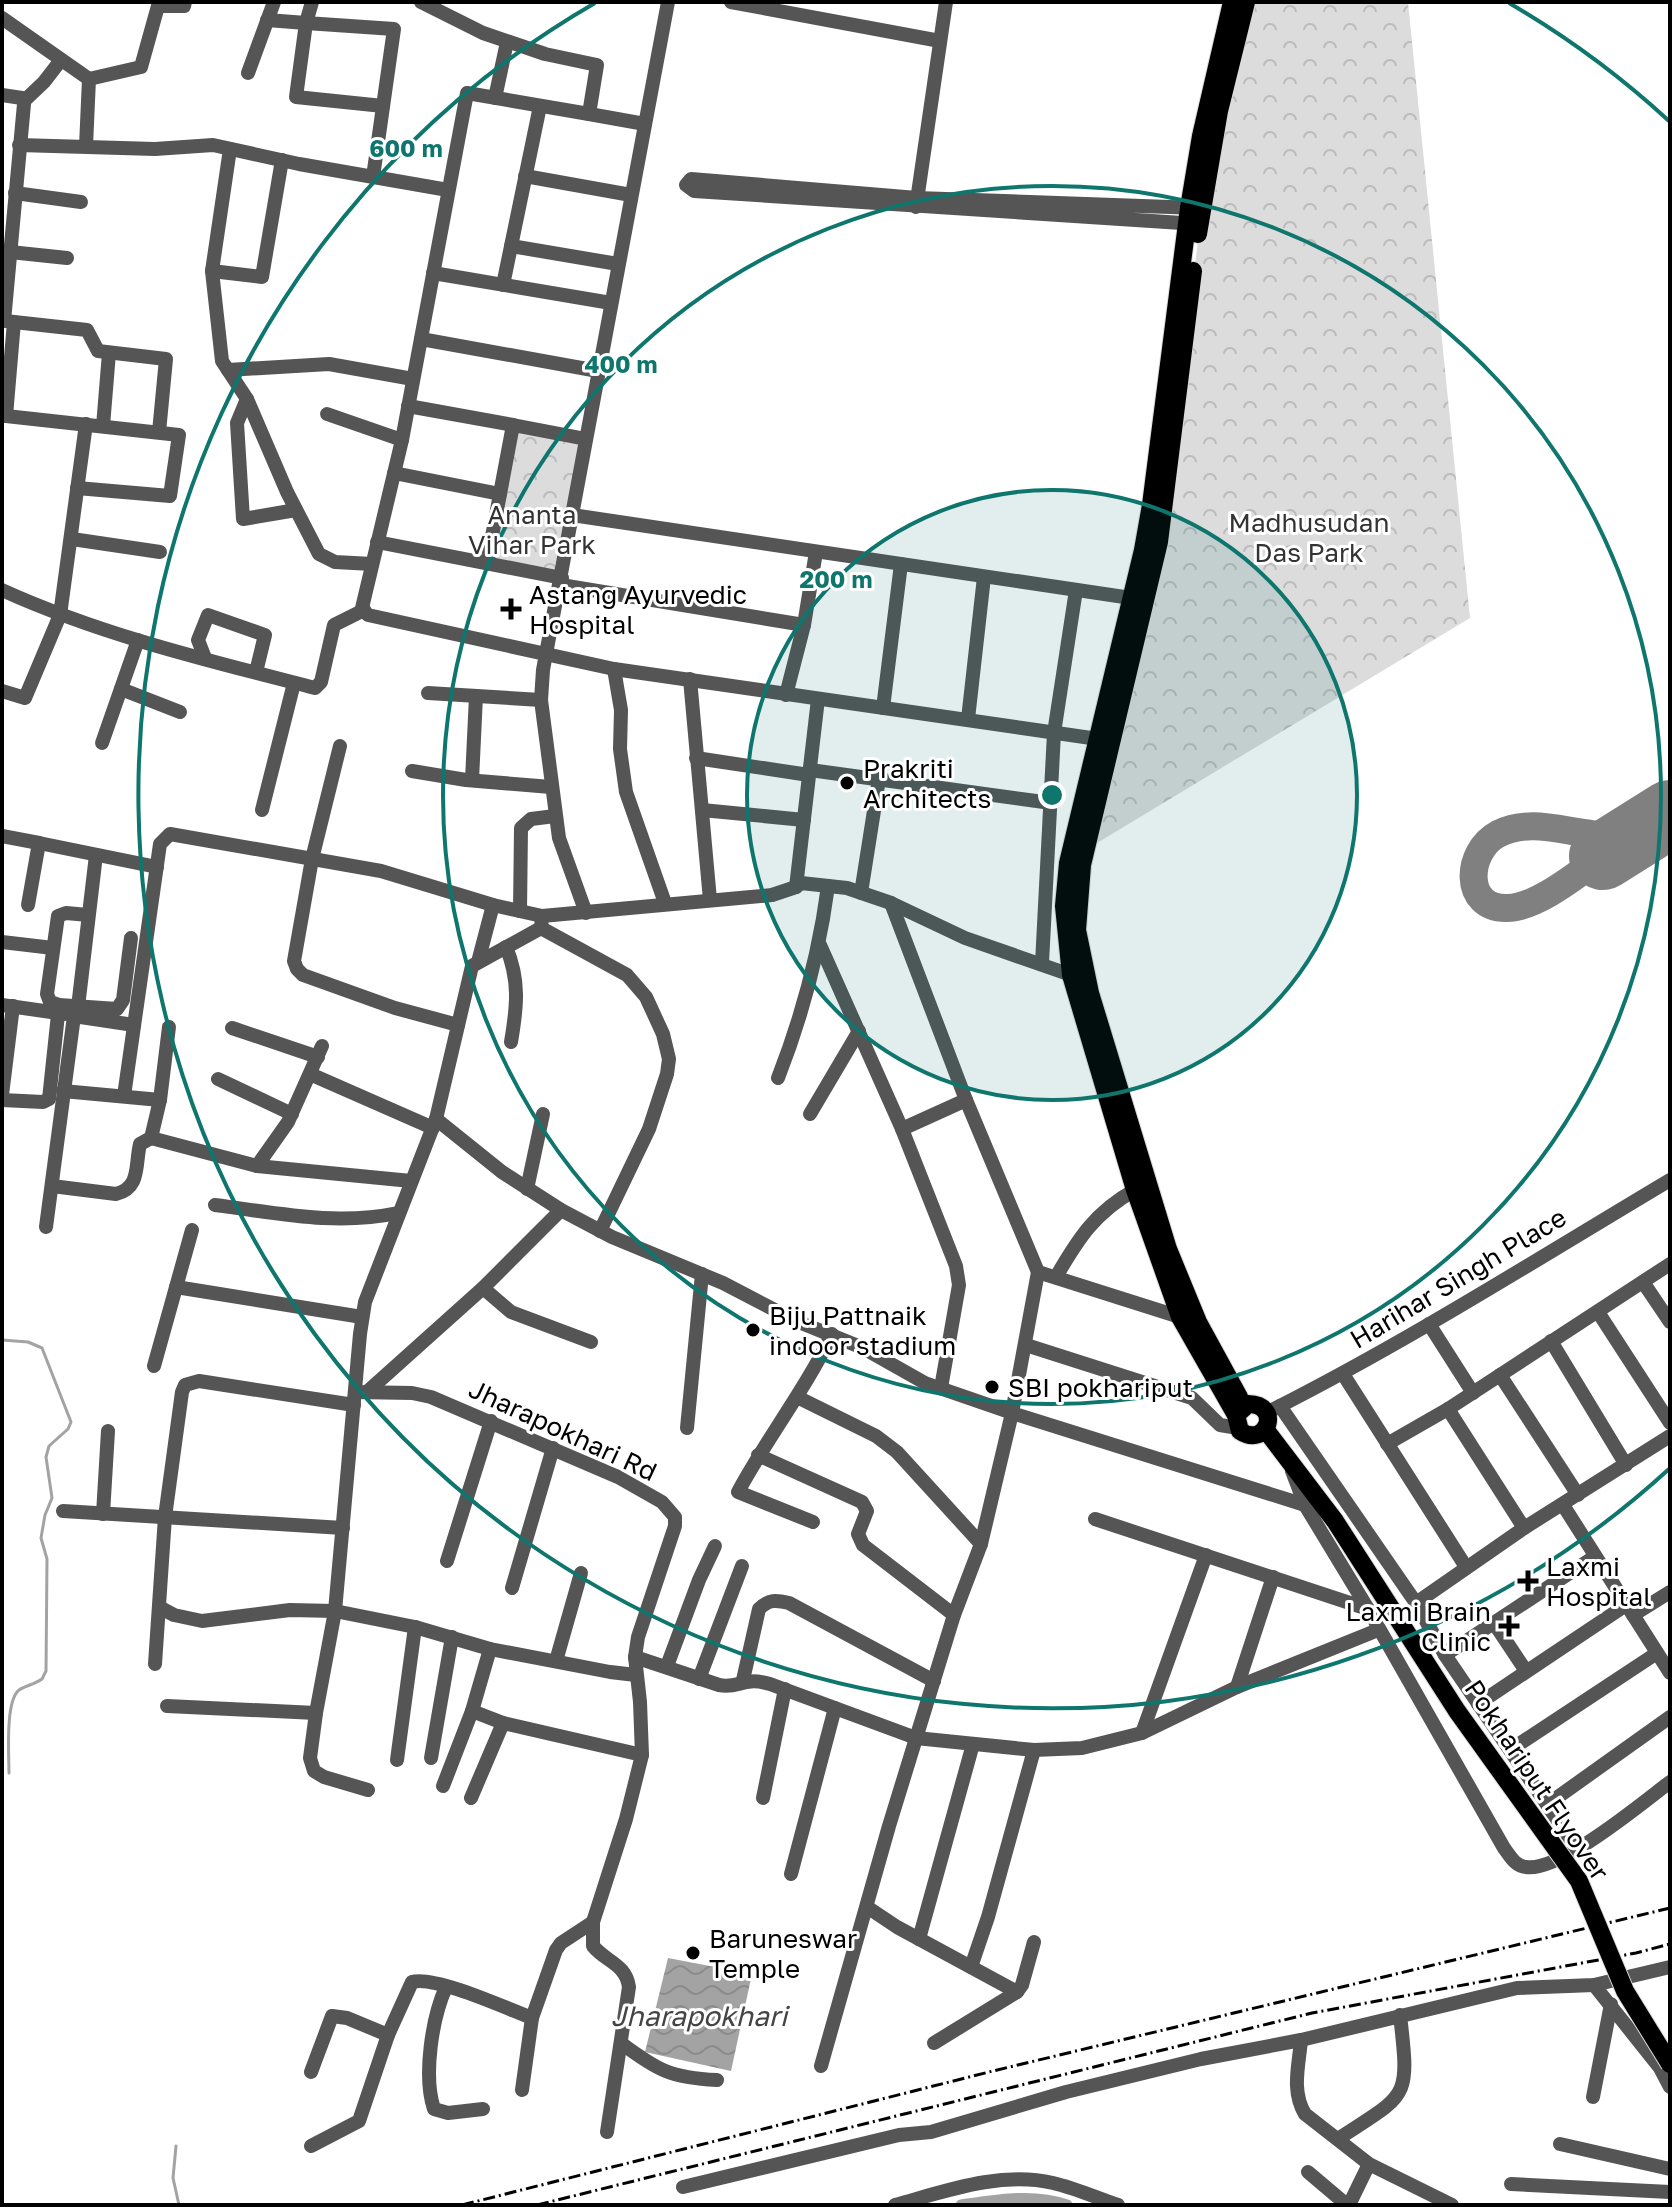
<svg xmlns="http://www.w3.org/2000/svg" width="1672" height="2207" viewBox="0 0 1672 2207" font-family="'Golos Text',sans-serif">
<defs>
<pattern id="park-crowns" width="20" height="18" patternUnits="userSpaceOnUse" patternTransform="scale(2)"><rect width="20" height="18" fill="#dcdcdc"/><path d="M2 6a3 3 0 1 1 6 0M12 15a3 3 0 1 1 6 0" fill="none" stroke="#bbb"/></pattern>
<pattern id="water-waves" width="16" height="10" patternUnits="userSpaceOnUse" patternTransform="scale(2)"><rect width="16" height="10" fill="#a3a3a3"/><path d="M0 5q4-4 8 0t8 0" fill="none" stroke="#8b8b8b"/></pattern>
</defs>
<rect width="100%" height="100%" fill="#fff"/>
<g fill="url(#park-crowns)">
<path d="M1246 2H1408L1470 618 1097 843 1173 436 1200 225Z"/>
<path d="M517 428 584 441 561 577 488 563Z"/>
</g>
<path fill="url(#water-waves)" d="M668 1958 752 1974 731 2071 645 2052Z"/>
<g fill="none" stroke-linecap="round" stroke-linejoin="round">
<g stroke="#a3a3a3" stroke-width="3">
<path d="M2 1340 28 1342 42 1348 71 1422 68 1429 49 1446 46 1457 52 1498 45 1515 41 1538 47 1559 46 1671 42 1679C35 1684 25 1686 19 1690 5 1701 9 1756 9 1773"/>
<path d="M176 2146 173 2178 179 2205"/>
</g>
<path stroke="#a3a3a3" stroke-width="11" d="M961 2205C995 2200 1034 2193 1067 2205"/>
<path stroke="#808080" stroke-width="28" d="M1603 856C1579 873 1537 908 1507 908 1462 909 1466 851 1498 834 1538 814 1578 840 1619 834 1636 832 1654 820 1670 813"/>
<path stroke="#808080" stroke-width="68" d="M1603 856 1670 814"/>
<g stroke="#dbdbdb" stroke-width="20">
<g id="major">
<path d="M1232 2 1201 136 1189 208 1151 505 1143 550 1068 863 1064 906 1071 975 1135 1190 1180 1317 1236 1415 1240 1431C1268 1449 1282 1404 1248 1404L1236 1415"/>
<path d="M1198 234 1219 111 1246 2"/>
<path d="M1193 271 1159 542 1082 865 1077 930 1090 993 1168 1249 1198 1322 1239 1397"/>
<path d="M1265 1429 1335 1521"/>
</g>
</g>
<g stroke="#555" stroke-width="14">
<path d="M312 2 306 23 394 29 373 177"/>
<path d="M421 2 483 33 545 54 597 65 589 114 645 124"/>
<path d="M731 2 940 41"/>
<path d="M2 18 89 79 141 67 158 6H184L185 2"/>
<path d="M267 20 306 23 296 97 383 106"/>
<path d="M248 73 274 2"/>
<path d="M2 95 22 98 24 104 4 321"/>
<path d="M495 98 507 42"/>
<path d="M24 101 44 82 61 60"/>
<path d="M589 114 467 93 402 440 362 608 368 615 614 669 1098 739"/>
<path d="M19 145 155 149 213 145 299 164 448 190"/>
<path d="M86 146 89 79"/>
<path d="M230 149 212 271 222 361 247 399 237 423 243 519 296 510"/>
<path d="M525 176 631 195"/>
<path d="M15 193 81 202"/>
<path d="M916 207 946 2"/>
<path d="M1197 224 694 191 686 185 691 179 917 198 1198 208"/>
<path d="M511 246 618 264"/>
<path d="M10 252 67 258"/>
<path d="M212 271 262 277 282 160"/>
<path d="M433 273 611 303"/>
<path d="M503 285 540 106"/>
<path d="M14 322 87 330 98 351 166 359 159 432"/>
<path d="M421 339 598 371"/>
<path d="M228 370 329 364 413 379"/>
<path d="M247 399 287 492 319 554 335 562 372 564"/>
<path d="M408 406 513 425"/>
<path d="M327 414 402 440"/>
<path d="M2 415 6 416 14 322 6 321"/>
<path d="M6 416 179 435 170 496 77 488"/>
<path d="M103 426 109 353"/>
<path d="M394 473 500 494"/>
<path d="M572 515 1131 598"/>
<path d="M72 539 160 552"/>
<path d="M377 542 562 578"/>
<path d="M487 563 513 425 586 439"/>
<path d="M561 585 804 625"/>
<path d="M2 590C101 635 210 661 315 688L321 682 334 625 364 610"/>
<path d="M205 658 198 640 208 615 265 635 256 672"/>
<path d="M614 669 621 710 620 749 626 792 665 903"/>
<path d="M690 679 710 900"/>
<path d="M121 689 180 712"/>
<path d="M2 691 25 698 60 615 86 424"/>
<path d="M428 693 541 700"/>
<path d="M786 695 804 625 816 552"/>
<path d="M883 708 901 564"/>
<path d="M968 719 984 577"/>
<path d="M102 743 138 640"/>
<path d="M340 746 312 859 294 961 297 969 303 975 395 1008 458 1025"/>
<path d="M696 758 809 775"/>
<path d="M810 770 1051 803"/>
<path d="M412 771 466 780 551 787"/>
<path d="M472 780 476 696"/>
<path d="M262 810 294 683"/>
<path d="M702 810 804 820"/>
<path d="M2 836 39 843"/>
<path d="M796 887 818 699"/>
<path d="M861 893 879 779"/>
<path d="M891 903 966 1100 1038 1272 1180 1317"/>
<path d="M28 905 39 843 157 867"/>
<path d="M520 911 521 828 531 819 555 816"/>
<path d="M586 913 559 838 541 700 543 670 668 2"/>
<path d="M88 915 66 913 58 916 47 994 50 1002 59 1005 117 1009 123 1000 131 938"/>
<path d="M541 928 627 975 646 997 663 1034 669 1059 667 1074 649 1129 600 1231"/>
<path d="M2 942 53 948"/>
<path d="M820 945 902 1129 956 1266 959 1285 941 1388"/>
<path d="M506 947C520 980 517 1007 511 1042"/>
<path d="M478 962 493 905"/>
<path d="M1042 963 1054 733 1076 590"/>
<path d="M2 1005 65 1014"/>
<path d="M78 1007 96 855"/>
<path d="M232 1028 318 1057"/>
<path d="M310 1074 433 1128"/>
<path d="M778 1078C803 1014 819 954 828 886"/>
<path d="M218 1079 292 1114"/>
<path d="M63 1091 160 1100"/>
<path d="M2 1095 13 1006"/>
<path d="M124 1096 160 844 170 834 381 871 493 905 542 916"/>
<path d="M2 1100 43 1102 49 1099 59 1005"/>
<path d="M810 1114 859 1031"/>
<path d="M436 1119 502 1172 561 1210 612 1237 723 1283 794 1320 863 1348 925 1383 1012 1413 981 1544 954 1615 889 1826 821 2066"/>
<path d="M902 1129 966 1100"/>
<path d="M151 1138 160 1100 169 1027"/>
<path d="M257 1166 288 1122 322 1046"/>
<path d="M52 1186 116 1194C141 1188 135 1164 140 1144L151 1138 257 1166 411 1181"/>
<path d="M527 1189 543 1114"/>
<path d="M215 1205C278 1213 335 1226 398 1213"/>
<path d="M46 1227 74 1016 134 1025"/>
<path d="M1038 1272 1012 1413 1305 1505 1292 1471"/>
<path d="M1056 1277C1078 1239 1095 1212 1135 1190"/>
<path d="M1643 1282 1670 1322"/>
<path d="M176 1287 362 1317"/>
<path d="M483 1288 511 1312 591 1342"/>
<path d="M1598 1312 1670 1423"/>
<path d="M1429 1324 1473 1393"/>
<path d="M1551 1341 1626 1465"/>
<path d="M1026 1345 1192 1398 1220 1425 1238 1428"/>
<path d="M154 1366 192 1230"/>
<path d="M1343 1374 1466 1567"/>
<path d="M1500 1375 1578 1495"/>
<path d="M355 1392 412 1393 431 1397 618 1477 662 1502 675 1517V1526L638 1637 635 1657 640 1702 642 1755 626 1819 593 1922V1946C606 1962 626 1964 629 1987L607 2132"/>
<path d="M367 1392 483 1288 561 1210"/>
<path d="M797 1397 876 1436 897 1452 981 1544"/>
<path d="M1280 1406 1416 1603 1445 1655 1578 1850"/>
<path d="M1274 1409C1410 1340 1539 1258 1670 1180"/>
<path d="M1448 1409 1524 1528"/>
<path d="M687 1428 702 1274"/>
<path d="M1387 1444 1448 1409 1670 1264"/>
<path d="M758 1455 862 1502 867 1511 858 1534 863 1545 954 1615"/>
<path d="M1305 1505 1368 1609 1504 1848C1510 1856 1515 1866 1526 1867 1560 1872 1642 1803 1670 1782"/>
<path d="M1563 1505 1670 1673"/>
<path d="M63 1511 343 1528"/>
<path d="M103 1514 108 1431"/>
<path d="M1095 1519 1368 1609"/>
<path d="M813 1522 738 1492C767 1438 805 1390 832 1334"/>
<path d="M447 1561 491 1421"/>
<path d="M512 1588 553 1448"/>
<path d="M1416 1603 1524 1528 1670 1436"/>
<path d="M159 1607 174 1615 202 1621 290 1610 335 1611 415 1627 490 1649 610 1672 636 1675"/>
<path d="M1633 1615 1670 1592"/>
<path d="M1494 1623 1526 1671"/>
<path d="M1445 1655 1594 1557"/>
<path d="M635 1657 719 1685C740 1689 742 1676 770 1684L916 1738 1034 1750 1082 1748 1142 1733 1237 1687 1378 1630"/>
<path d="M556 1661 581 1573"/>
<path d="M155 1664 165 1517 182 1392 185 1385 199 1381 354 1405"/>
<path d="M667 1666 699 1580 715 1546"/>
<path d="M699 1679 742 1566"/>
<path d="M743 1680 759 1609C769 1599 776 1600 789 1603L934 1681"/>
<path d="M1237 1687 1273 1577"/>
<path d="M1478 1704 1626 1605"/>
<path d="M167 1706 316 1713"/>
<path d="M472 1711 503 1723 642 1755"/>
<path d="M1142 1733 1206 1555"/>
<path d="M1510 1750 1657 1653"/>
<path d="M431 1758 452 1637"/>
<path d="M397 1760 415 1627"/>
<path d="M443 1786 472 1711 490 1649"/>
<path d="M368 1790 324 1777 314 1771 310 1758 316 1713 335 1611 360 1334 365 1302 436 1119 472 966 541 928 542 916 772 895 796 887 801 883 847 888 891 903 965 938 1071 975"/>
<path d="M471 1798 503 1723"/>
<path d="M763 1798 785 1689"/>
<path d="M1548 1804 1670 1717"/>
<path d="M791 1874 835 1708"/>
<path d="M867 1907 897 1927 1017 1992"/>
<path d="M919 1939 973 1744"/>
<path d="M971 1967 988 1917 1034 1750"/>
<path d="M1594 1985 1660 2068 1670 2087"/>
<path d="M446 1987C432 2018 423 2076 434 2109L448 2113 483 2109"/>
<path d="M1301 2040C1299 2065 1291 2091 1305 2114L1369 2164 1452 2205"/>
<path d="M621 2043C657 2070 671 2078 717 2080"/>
<path d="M934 2043 1017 1992 1022 1985 1034 1942"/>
<path d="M311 2072 332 2016 347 2018 388 2035"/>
<path d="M522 2090 532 2018 556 1950 561 1943 593 1922"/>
<path d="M1593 2097 1611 2004"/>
<path d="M1338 2139C1408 2093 1410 2101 1400 2015"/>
<path d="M1560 2144 1670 2169"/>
<path d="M311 2146 359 2121 388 2035 412 1982C434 1975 508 2009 532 2018"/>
<path d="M1308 2172 1347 2205"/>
<path d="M1511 2184 1670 2192"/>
<path d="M683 2187 899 2135 931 2132 1066 2092 1201 2059 1301 2040 1517 1988 1594 1985 1670 1967"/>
<path d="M895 2205C946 2191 1000 2171 1053 2183 1075 2188 1097 2198 1118 2205"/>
<path d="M1349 2205 1369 2164"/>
</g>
<use href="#major" stroke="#000" stroke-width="18"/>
<g stroke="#000" stroke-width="3" stroke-dasharray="12 4 2 4" stroke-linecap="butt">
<path d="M462 2205 993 2071 1670 1908"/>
<path d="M537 2205 1312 2013 1636 1953 1670 1944"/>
</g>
<g stroke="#dbdbdb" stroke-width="20" stroke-linecap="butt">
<path id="major-bridge" d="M1335 1521 1457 1711 1579 1881 1625 1991 1670 2064"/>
</g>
<use href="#major-bridge" stroke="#000" stroke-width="18"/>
</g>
<circle cx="1052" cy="795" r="305" fill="#0f766e" fill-opacity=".12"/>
<g fill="none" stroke="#0f766e" stroke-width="4">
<circle cx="1052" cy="795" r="305"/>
<circle cx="1052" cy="795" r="609"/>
<path d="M1669 1469A914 914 0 1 1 595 3M1509 3A914 914 0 0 1 1669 121"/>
</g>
<g fill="#000" stroke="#fff" stroke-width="3">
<path d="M507 597h8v8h8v8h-8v8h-8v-8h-8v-8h8z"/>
<circle cx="847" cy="783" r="8"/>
<circle cx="753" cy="1330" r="8"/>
<circle cx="992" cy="1387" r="8"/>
<path d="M1524 1569h8v8h8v8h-8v8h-8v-8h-8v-8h8z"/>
<path d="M1505 1614h8v8h8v8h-8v8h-8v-8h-8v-8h8z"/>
<circle cx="693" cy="1953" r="8"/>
</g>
<g text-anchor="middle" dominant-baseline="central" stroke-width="6" stroke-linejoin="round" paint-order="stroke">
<g font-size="26" fill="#333" stroke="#fff">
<text x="532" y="514">Ananta<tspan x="532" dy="30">Vihar Park</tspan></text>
<text x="1309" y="522">Madhusudan<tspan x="1309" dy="30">Das Park</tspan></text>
</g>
<g font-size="26" fill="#000" stroke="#fff" text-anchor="start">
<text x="529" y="594">Astang Ayurvedic<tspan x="529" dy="30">Hospital</tspan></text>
<text x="863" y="768">Prakriti<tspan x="863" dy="30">Architects</tspan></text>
<text x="769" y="1315">Biju Pattnaik<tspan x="769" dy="30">indoor stadium</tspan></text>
<text x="1008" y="1387">SBI pokhariput</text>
<text x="1546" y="1566">Laxmi<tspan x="1546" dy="30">Hospital</tspan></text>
<text x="1491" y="1611" text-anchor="end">Laxmi Brain<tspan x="1491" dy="30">Clinic</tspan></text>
<text x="709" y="1938">Baruneswar<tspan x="709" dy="30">Temple</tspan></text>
</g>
<g font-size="26" fill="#000" stroke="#fff">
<text transform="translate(1458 1278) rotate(-31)">Harihar Singh Place</text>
<text transform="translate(563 1430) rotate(25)">Jharapokhari Rd</text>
<text transform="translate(1537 1780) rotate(56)">Pokhariput Flyover</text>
</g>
<g font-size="28" font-style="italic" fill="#444" stroke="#fff">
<text x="699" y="2015">Jharapokhari</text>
</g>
</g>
<circle cx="1052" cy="795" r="12" fill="#0f766e" stroke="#fff" stroke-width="4"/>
<g font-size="24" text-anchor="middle" font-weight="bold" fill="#0f766e" stroke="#fff" stroke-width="6" stroke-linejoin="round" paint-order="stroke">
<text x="406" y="157">600 m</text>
<text x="621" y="373">400 m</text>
<text x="836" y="588">200 m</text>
</g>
<rect width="1672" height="2207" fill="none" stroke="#000000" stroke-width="8"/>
</svg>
